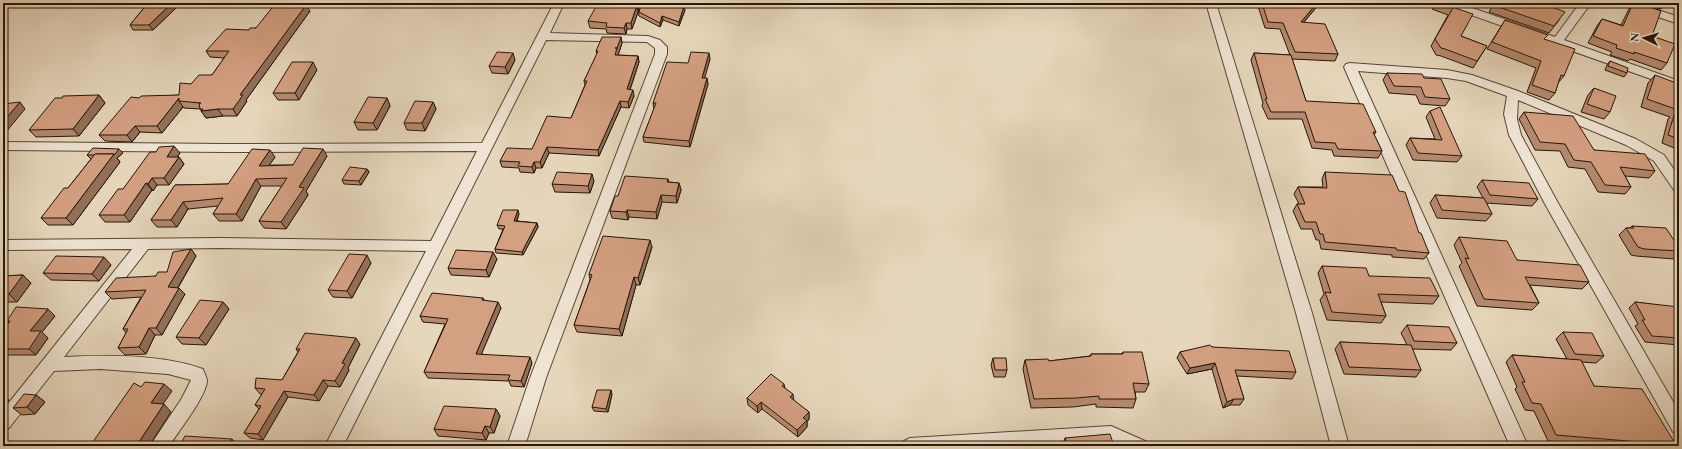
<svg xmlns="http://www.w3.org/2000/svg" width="1682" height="449" viewBox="0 0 1682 449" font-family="'EB Garamond',serif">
<rect width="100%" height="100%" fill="#e6d6bb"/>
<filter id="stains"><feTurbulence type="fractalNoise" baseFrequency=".005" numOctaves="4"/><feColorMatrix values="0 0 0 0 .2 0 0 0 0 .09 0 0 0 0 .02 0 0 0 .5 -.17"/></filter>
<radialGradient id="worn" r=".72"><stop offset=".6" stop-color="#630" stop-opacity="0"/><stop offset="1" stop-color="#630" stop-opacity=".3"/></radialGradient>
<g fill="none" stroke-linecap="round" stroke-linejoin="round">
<g stroke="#574635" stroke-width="2">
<g id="street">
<path d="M3 3H10L7 7 3 8Z"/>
<path d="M554 3H564L550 33 648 36 660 40 667 47V54L546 378 525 446H507L530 378 655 54V48L647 42 546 40 343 446H325L426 251 220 248 148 249 64 357C109 355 161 354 203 369 204 373 207 377 207 381 206 397 178 432 169 446H150L182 398 191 380 168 374 100 369 54 371 9 428 3 430V410L132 249 3 250V240L220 238 431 241 477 151 225 152 3 150V142L225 144 482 143Z"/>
<path d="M1206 3H1216L1312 313 1349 446H1331L1296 313Z"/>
<path d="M1442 3H1458L1555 37 1580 3H1591L1564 40 1679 81V89L1443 5Z"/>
<path d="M1621 3H1637L1679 17V24L1622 5Z"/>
<path d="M1350 63 1447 70 1472 75 1518 91 1636 139 1664 155 1679 177V192L1674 190 1654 161 1626 145 1518 100 1517 119 1521 135 1558 203 1679 412V434L1673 432 1545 204 1509 135 1504 114 1507 96 1466 81 1447 78 1358 71 1528 446H1510L1344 67 1346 64Z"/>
<path d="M1111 426 1145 441 1148 446H1120L1110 442 1037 446H901L904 441 910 438Z"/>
</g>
</g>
<use href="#street" fill="#efe4d3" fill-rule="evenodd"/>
</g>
<g fill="#b68a70" stroke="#271608">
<path d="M148 3H176L178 6 153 30H133L130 25Z"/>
<path d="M506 3H546L544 6 506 4Z"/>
<path d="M612 3 613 5H637L638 12 632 29H627L626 34 607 33 606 29 590 28 588 21Z"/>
<path d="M661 3V5L685 10 679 26 663 20 660 27 639 16 638 7Z"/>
<path d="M1257 3H1320L1304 22 1338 54 1335 61 1292 59 1306 101 1376 132 1374 135 1382 151 1378 158 1334 156 1332 150 1312 148 1302 119H1268L1262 106 1263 103 1251 60 1254 53 1290 55 1280 29 1265 28Z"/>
<path d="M1435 3H1457L1455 8 1461 36 1487 46 1473 68 1441 56 1436 55 1431 46 1448 15 1432 9Z"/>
<path d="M1494 3 1560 19 1549 33 1489 12Z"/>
<path d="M1633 3H1638L1652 36 1667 63 1661 70 1630 59 1628 61 1610 55 1612 52 1588 43 1597 26 1602 19 1621 25 1629 9Z"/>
<path d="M1642 3H1666L1662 8 1659 9Z"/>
<path d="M310 11 246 100 247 101 237 116H223L206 118 200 109 184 108 183 107 162 133 140 132 132 142 105 141 99 135 139 98 179 95 191 84 212 75 224 58 210 57 206 51 249 30Z"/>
<path d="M1505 20 1545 39 1564 76 1558 83 1555 93 1549 100 1527 92 1536 68 1487 49Z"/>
<path d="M621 37 622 43 618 55 638 56 639 62 630 90 634 96 629 108 621 107 599 156 549 153 542 168H536L534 173 520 172 519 168 502 167 500 161 532 149 571 118 585 85 584 81 597 54 596 51Z"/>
<path d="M710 59 704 78 708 84 690 147 644 142 643 137 654 109 653 103 688 63Z"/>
<path d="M515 60 508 74 492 73 489 66Z"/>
<path d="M1610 61 1627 73 1624 77 1605 70 1607 65Z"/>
<path d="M317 70 299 100H278L273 93Z"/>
<path d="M1387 73 1424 78 1450 99 1445 106 1420 104 1416 95 1389 93 1383 80Z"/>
<path d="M1655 75 1678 110 1676 112 1679 113V150L1662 143 1668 119 1670 117 1641 107 1648 83Z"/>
<path d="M1594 88 1610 112 1604 119 1581 112 1588 95Z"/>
<path d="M99 95 105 103 79 136 36 137 29 130Z"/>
<path d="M387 98 390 106 377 130H358L354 122Z"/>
<path d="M433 102 436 109 425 131 407 130 404 123Z"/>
<path d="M1430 111 1462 156 1457 162 1413 160 1406 145 1410 138 1435 139 1426 117Z"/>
<path d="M1524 112 1594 150 1655 171 1649 178 1625 176 1631 187 1625 194 1598 192 1585 169 1568 167 1560 151 1535 150 1519 119Z"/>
<path d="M119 149 123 153 117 158 120 162 73 225H48L41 218 68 188 91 159 87 155Z"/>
<path d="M180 153 177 157H179L184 164 169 185H157L153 191 152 190 130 222H105L99 215 123 189Z"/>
<path d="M327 156 306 191 308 195 286 229 264 228 259 221 282 186H261L242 221H219L213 214 218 206 188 209 177 227H157L151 220 175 185 228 184 275 157 269 165H293Z"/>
<path d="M367 169 369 172 361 185 344 184 342 180Z"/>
<path d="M1325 172 1419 233 1429 253 1424 259 1392 257V255L1321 249 1319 240H1316L1312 229H1301L1293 211 1297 204H1299L1294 194 1298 187H1323L1322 179Z"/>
<path d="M668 179 669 182 679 183 681 190 677 203 662 202 657 219 629 217 628 220 612 218 610 211 618 196Z"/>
<path d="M1482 180 1538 199 1532 206 1486 203 1492 214 1486 221 1437 218 1430 203 1435 195 1483 198 1477 187Z"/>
<path d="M594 181 590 193 555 192 552 184Z"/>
<path d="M519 214 517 221 537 223 538 227 523 255 496 253 495 249 503 229H499L497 225Z"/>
<path d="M1632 226 1679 248V254L1674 259 1636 256 1631 255 1619 235 1626 228H1630Z"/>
<path d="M1459 237 1517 260 1589 282 1582 289 1530 285 1539 303 1532 310 1477 306 1459 266 1462 263 1454 245Z"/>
<path d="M652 247 640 285H636L622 336 577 332 574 325 590 280 589 274Z"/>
<path d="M191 249 196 256 178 288 185 294 162 335H155L146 354 125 355 118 348 126 333 123 329 141 297 112 299 105 292 156 276 167 272Z"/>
<path d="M497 259 489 277 451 275 448 268Z"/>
<path d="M371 263 352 298 333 297 328 290Z"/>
<path d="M111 265 99 281 51 280 43 273Z"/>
<path d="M1322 266 1369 276 1439 296 1433 304 1381 302 1386 316 1381 323 1327 320 1320 300 1324 294 1318 273Z"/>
<path d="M23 275 31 283 17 302H3V276Z"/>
<path d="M483 298 484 300 501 308 481 354 532 363 524 387 511 386 509 381 428 378 424 372 445 324 423 322 420 316Z"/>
<path d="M223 302 229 309 206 345 182 344 176 337Z"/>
<path d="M1635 302 1679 308V345L1645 342 1635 326 1638 324 1629 308Z"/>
<path d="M48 309 55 316 42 332 48 338 36 355H3V331L9 322 7 321Z"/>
<path d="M1407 325 1457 343 1451 350 1412 349 1421 370 1416 377 1344 374 1335 349 1340 342 1407 345 1401 333Z"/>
<path d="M1563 332 1604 356 1596 363 1581 362 1594 386 1676 445 1674 446H1602L1548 441 1534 411 1525 410 1515 389 1517 387 1506 362 1512 355 1567 359 1556 339Z"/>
<path d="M360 344 348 368 349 370 340 387 328 386 319 401 288 397 263 440 250 438 244 433 259 409 255 405 262 394H260L255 388 282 380 298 352 296 349Z"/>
<path d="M1212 347 1296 372 1292 379 1237 376 1244 399 1240 405H1230L1223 408 1212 369 1187 374 1177 358 1180 352Z"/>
<path d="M1123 352 1149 384 1145 392H1135L1136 399 1133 408 1096 407V404L1073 407 1031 408 1023 369 1025 360 1049 361 1090 356 1091 354H1122Z"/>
<path d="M993 358 1007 370 1005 377H994L991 365Z"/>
<path d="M784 384 785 388 793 400 809 412V419L807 422V427L798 437 762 409 758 413 748 405 747 398Z"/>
<path d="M612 394 608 412 594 411 592 407Z"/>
<path d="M36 395 45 402 35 414 22 415 13 408Z"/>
<path d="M496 409 500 416 494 433H489L486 440 438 436 434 429Z"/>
<path d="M1065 438 1114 446H1062Z"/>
</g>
<g fill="#94705b" stroke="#271608">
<path d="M172 3H176L178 6 153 30 149 25Z"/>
<path d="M1317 3H1320L1298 29 1301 22Z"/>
<path d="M1664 3H1666L1662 8 1659 9Z"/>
<path d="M306 5 310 11 246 100 247 101 237 116 233 109 240 95Z"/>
<path d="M637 5 638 12 632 29 631 23Z"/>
<path d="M684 6 685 10 679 26V22Z"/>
<path d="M662 16 663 20 660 27V23Z"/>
<path d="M626 23 627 29 626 34 624 28Z"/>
<path d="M621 37 622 43 616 61 615 55V48Z"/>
<path d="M513 53 515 60 508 74 505 67Z"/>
<path d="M709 53 710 59 703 84 702 78Z"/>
<path d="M638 56 639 62 628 95 627 89Z"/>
<path d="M313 62 317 70 299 100 295 93Z"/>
<path d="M707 78 708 84 690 147 689 141Z"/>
<path d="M633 90 634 96 629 108 628 102Z"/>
<path d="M99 95 105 103 79 136 73 129Z"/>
<path d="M179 98V101L183 107 162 133 157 126Z"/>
<path d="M387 98 390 106 377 130 373 123Z"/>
<path d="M620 101 621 107 599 156 598 150Z"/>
<path d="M20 102 25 109 6 132 3 128V122Z"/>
<path d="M433 102 436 109 425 131 422 123Z"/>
<path d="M218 109 223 116 206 118 201 111Z"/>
<path d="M135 126 140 132 132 142 127 135Z"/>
<path d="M174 146 180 153 172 164 167 157Z"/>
<path d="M547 147 549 153 542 168 540 162Z"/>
<path d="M119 149 123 153 117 158 120 162 73 225 66 218 114 154Z"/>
<path d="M323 149 327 156 306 191 308 195 286 229 281 222 299 187Z"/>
<path d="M270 150 275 157 264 173 259 166Z"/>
<path d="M179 157 184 164 169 185 164 178Z"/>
<path d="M534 162 536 168 534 173 532 167Z"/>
<path d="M367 169 369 172 361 185 359 181Z"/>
<path d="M592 174 594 181 590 193 588 186Z"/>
<path d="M152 178 157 185 153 191 148 184Z"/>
<path d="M256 179 261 186 242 221 236 214Z"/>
<path d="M146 183 152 190 130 222 124 215Z"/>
<path d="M679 183 681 190 677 203 676 196Z"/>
<path d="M661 195 662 202 657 219 656 212Z"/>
<path d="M183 202 188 209 177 227 171 220Z"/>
<path d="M518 210 519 214 515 225 514 221Z"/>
<path d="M627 210 629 217 628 220 626 212Z"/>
<path d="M537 223 538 227 523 255 522 252Z"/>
<path d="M650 240 652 247 640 285 638 278Z"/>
<path d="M191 249 196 256 174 294 168 287Z"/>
<path d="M493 252 497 259 489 277 486 270Z"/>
<path d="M367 255 371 263 352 298 347 291Z"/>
<path d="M104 257 111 265 99 281 92 274Z"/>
<path d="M23 275 31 283 17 302 9 294Z"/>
<path d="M634 277 636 285 622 336 619 329Z"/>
<path d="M179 288 185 294 162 335 156 328Z"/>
<path d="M223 302 229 309 206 345 199 338Z"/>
<path d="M498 302 501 308 479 360 476 354Z"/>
<path d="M48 309 55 316 42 332 48 338 36 355 29 349 30 331Z"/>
<path d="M149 328 155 335 146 354 139 347Z"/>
<path d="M356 338 360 344 348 368 349 370 340 387 335 381 342 363Z"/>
<path d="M530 357 532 363 524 387 521 381Z"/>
<path d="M1215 363 1212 369 1187 374 1190 368Z"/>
<path d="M323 380 328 386 319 401 314 395Z"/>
<path d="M164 384 172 391 159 410 151 403Z"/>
<path d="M611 390 612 394 608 412 606 409Z"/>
<path d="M284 391 288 397 263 440 258 434Z"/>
<path d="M793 394 794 401 790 397Z"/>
<path d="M3 395 9 400 3 408Z"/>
<path d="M36 395 45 402 35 414 27 407Z"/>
<path d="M1234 399 1230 405 1223 408 1227 402Z"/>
<path d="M761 402 762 409 758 413 757 406Z"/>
<path d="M164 404 171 412 149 446 139 442Z"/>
<path d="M496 409 500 416 494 433 490 427Z"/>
<path d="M809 412V419L807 422V427L798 437 797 430 803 418Z"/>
<path d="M485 426 489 433 486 440 482 433Z"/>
<path d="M232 439 239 446H228Z"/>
</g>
<g fill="#d4a082" stroke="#271608">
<path d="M148 3H172L149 25H130Z"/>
<path d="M598 3H612V5H637L631 23H626L624 28 606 27 607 23 588 21Z"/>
<path d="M641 3H660L659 5 684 6 679 22 662 16 660 23 639 12 640 8 638 7V4H641Z"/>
<path d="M1262 3H1317L1301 22 1325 24 1338 54 1295 52 1283 23 1268 22Z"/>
<path d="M1439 3H1458L1455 8 1473 14 1461 36 1487 46 1477 61 1445 49 1441 48 1435 39 1453 8Z"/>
<path d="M1494 3H1542L1565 12 1554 26 1493 5Z"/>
<path d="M1633 3H1638L1661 11 1652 36 1675 44 1667 63 1634 52V54L1616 48 1617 45 1593 36 1602 19 1623 26Z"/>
<path d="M275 4 306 5 240 95H243L233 109H218L201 111 203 109H200L199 103H201L179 101V98L157 126H135L127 135H99L131 97 139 98 141 96 179 95 180 83 191 84 199 75H212L229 51H206L226 29 249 30 250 28H256Z"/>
<path d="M1505 20 1548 35 1544 39 1575 49 1564 76 1561 75 1555 93 1532 85 1541 61 1492 42Z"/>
<path d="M602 37H621L617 48H615H617L615 55 638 56 627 89 633 90 628 102 620 101 598 150 547 147 540 162H534L532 167 518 166 520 162 500 161 507 148 532 149 547 116 571 118 587 81H584L598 51H596Z"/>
<path d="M497 52 513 53 505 67 489 66Z"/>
<path d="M691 52 709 53 702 78H707L689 141 643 137 656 103H653L667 62 688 63Z"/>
<path d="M1254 53 1291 55 1306 101 1363 104 1376 132H1373L1382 151 1338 149 1335 143 1315 142 1305 112H1271L1265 99H1267Z"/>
<path d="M1610 61 1628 68 1627 73 1608 66Z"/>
<path d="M292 62H313L295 93H273Z"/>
<path d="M1387 73 1422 74 1424 78 1441 79 1450 99 1425 97 1421 87 1394 86Z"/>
<path d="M1655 75 1679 84V107L1678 110 1647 99Z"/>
<path d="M1594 88 1616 96 1610 112 1587 104Z"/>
<path d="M99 95 73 129 29 130 55 98H62L63 96Z"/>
<path d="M368 97 387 98 373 123 354 122Z"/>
<path d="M415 101 433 102 422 123H404Z"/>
<path d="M20 102 3 122V104Z"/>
<path d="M1440 107 1462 156 1418 153 1410 138 1442 140 1430 111Z"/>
<path d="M1524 112 1573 116 1594 150 1645 154 1655 171 1620 167 1631 187 1605 185 1591 162 1574 160 1565 144 1540 142Z"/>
<path d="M1675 112 1679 113V139L1668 135Z"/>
<path d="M174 146 167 157H179L164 178H152L148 184 146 183 124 215H99L118 189H123L150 152H156L159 147Z"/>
<path d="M93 148 119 149 114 155V154H95L94 155H87Z"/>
<path d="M303 148 323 149 299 187 304 188 281 222 259 221 287 178 256 179 236 214H213L223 198 183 202 171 220H151L175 185 228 184 252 149 270 150 259 166 293 165Z"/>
<path d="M95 154H114L66 218H41L64 188H68Z"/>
<path d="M350 167 367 169 359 181 342 180Z"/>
<path d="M557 172 592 174 588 186 552 184Z"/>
<path d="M1325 172 1392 175 1399 191 1405 192 1419 233H1421L1429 253 1397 250 1396 248 1325 242 1323 234H1320L1316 222H1305L1297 204H1305L1298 187 1327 188Z"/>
<path d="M625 176 668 179 667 182 679 183 676 196 661 195 656 212 627 210 626 212 610 211 615 196H618Z"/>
<path d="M1482 180 1529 183 1538 199 1490 195Z"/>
<path d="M1435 195 1484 198 1492 214 1442 210Z"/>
<path d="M503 210H518L514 221 537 223 522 252 495 249 505 226 497 225Z"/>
<path d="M1632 226 1666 228 1679 248V251L1644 249 1638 247 1626 228H1634Z"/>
<path d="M603 236 650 240 638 278 634 277 619 329 574 325 592 275 589 274Z"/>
<path d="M1459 237 1507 241 1517 260 1580 265 1589 282 1525 277 1539 303 1484 299 1465 258 1469 259Z"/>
<path d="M191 249 168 287 179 288 156 328H149L139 347 118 348 128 329H123L146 290 105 292 116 278 156 276 158 272H167L173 252Z"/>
<path d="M456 250 493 252 486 270 448 268Z"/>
<path d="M349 254 367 255 347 291 328 290Z"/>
<path d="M56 256 104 257 92 274 43 273Z"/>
<path d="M1322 266 1366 268 1369 276 1430 278 1439 296 1378 294 1386 316 1332 312 1325 292 1331 293Z"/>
<path d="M23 275 9 294H3V276Z"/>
<path d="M432 293 483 298 482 300 498 302 476 354 530 357 521 381 508 380 510 375 424 372 448 319 420 316Z"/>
<path d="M200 300 223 302 199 338 176 337Z"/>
<path d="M1635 302 1679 307V338L1652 336 1642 320H1645Z"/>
<path d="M16 307 48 309 30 331H41L29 349H3V331L10 321H7Z"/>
<path d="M1407 325 1449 327 1457 343 1414 341Z"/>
<path d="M1563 332 1592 333 1604 356 1575 354Z"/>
<path d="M305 333 356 338 342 363 345 364 335 381 323 380 314 395 284 391 258 434 244 433 261 406 255 405 265 389 255 388 256 378 282 380 300 349H296Z"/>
<path d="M1340 342 1411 345 1421 370 1349 367Z"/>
<path d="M1210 345 1212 347 1289 351 1296 372 1235 370 1244 399H1234L1227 402 1215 363 1190 368 1180 352Z"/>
<path d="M1123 352H1142L1149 384 1133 383 1136 399H1099V396L1076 398 1034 399 1025 360 1048 359 1049 361 1091 356V354H1123Z"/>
<path d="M1512 355 1581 360 1594 386 1642 389 1676 445 1556 435 1541 404 1532 403 1522 382H1525Z"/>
<path d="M993 358H1006L1007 370H995Z"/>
<path d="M771 374 784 384 782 386 793 394 790 397 809 412 803 418 807 420 797 430 761 402 757 406 747 398Z"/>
<path d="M145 382 164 384 151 403 164 404 139 442 181 443 185 436 232 439 228 446H90L134 383 141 387Z"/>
<path d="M597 390H611L606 409 592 407Z"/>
<path d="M24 394 36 395 27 407 13 408Z"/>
<path d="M444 406 496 409 490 427 485 426 482 433 434 429Z"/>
<path d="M1110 434 1114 446H1068L1065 438Z"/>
</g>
<rect width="1682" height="449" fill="none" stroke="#e6d6bb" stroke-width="16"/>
<rect x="4" y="4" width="1674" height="441" fill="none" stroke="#271608" stroke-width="2"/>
<rect x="8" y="8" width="1666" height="433" fill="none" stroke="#271608"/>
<g transform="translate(1644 38) rotate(275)" stroke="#efe4d3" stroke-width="3" paint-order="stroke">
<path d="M0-3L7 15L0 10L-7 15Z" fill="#271608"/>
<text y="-6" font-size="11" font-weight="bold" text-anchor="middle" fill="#271608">N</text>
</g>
<rect width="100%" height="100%" filter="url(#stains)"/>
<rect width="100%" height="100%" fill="url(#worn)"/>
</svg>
